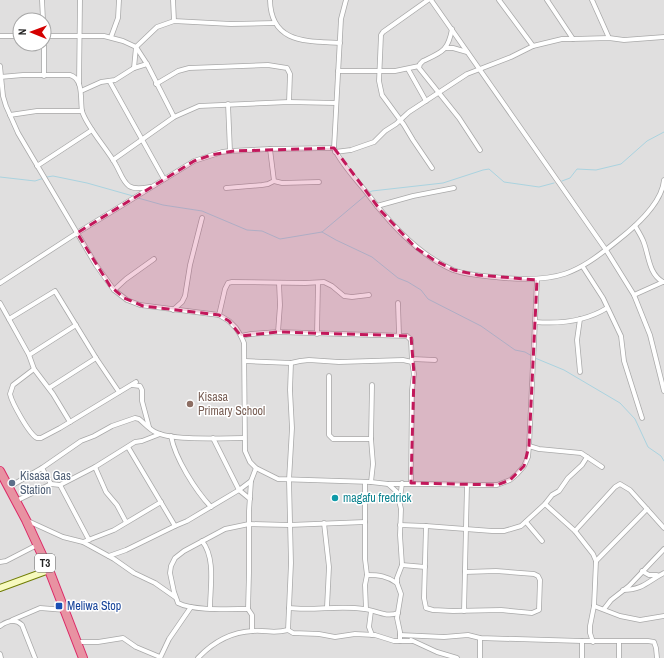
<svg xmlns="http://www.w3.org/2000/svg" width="664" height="658" viewBox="0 0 664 658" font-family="'Archivo Narrow',sans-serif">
<rect width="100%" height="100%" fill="#f2efe9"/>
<path fill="#e0dfdf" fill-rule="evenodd" d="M0 0H664V658H0ZM20 20H44V44H20Z"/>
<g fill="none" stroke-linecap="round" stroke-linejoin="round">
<g stroke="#aad3df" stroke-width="1">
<path d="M0 177 35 181 44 178"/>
<path d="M47 177 53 176 87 183 133 196"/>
<path d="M562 181 570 178 577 169 596 170 621 164 647 141 664 132"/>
<path d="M368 193 372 191 443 183 483 170 489 169 504 182 539 187 554 183"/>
<path d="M138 198 163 205 202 211 247 230 262 231 280 239 322 232 366 195"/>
<path d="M322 232 336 240 372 257 398 278 408 282 421 290 428 299 481 326 515 350 525 352 532 356"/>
<path d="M535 358 564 370 620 403 635 419 648 447 661 456 664 461"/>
</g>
<g stroke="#a9a9a9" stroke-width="5.5">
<g id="street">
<path d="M42 0 43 20"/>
<path d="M173 0 174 21"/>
<path d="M270 0C271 44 307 41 340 43"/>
<path d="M346 0 341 19 334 148C342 166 358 181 370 197 392 226 419 255 453 270 469 276 487 276 504 278 558 282 575 275 617 241 635 227 662 204 664 180"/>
<path d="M428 0 383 32 381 35 379 81 382 95 404 125 413 140 432 168"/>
<path d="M431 0 606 250 634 295 650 335 664 391"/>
<path d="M499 0 533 46"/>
<path d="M547 0 573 39 609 38 624 40 664 37"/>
<path d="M592 0 609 38"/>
<path d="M452 29C448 51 442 52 423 61L420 64 419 68 459 118 480 150"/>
<path d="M0 36H20"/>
<path d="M44 36H104L123 41 136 47 147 64 174 117"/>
<path d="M111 37 118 18 119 0"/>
<path d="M446 48H453L467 52"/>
<path d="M0 66 3 96 6 106 18 133 96 265 114 290 127 300 140 305 219 315 229 321 236 328 241 336 244 343 245 451 250 462 256 468 278 479 371 482 388 484H426L484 485H497L510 480 517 474 524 466 528 457 529 446 537 280"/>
<path d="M134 68 136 47 157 27 174 21 231 24 275 23"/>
<path d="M408 69 426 101"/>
<path d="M338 71H395L419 66"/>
<path d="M44 76V40"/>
<path d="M0 77 23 75H70C84 79 80 100 82 111 86 126 108 150 116 165 120 172 123 182 129 186 135 190 144 188 150 187"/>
<path d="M110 82 164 179"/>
<path d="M79 84 80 0"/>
<path d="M156 84 178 71 189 68 268 65 287 68 290 74 289 102"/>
<path d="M81 91 101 82 115 80 134 68 147 64"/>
<path d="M228 104 230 151"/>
<path d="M10 115 37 111H82"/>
<path d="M270 149 274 181 282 183 319 182"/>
<path d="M335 152 351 150 374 142 385 131 396 124 409 112 467 74 511 57 533 46 562 39H573"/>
<path d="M113 160 174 117 199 106 289 102 336 103"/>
<path d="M37 166 92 130"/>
<path d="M226 188 262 185 268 184 274 181"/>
<path d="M377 206 413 196 454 188"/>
<path d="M635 226C638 231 642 237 644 243 649 257 649 274 663 282"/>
<path d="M583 267 603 298 621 336 624 361 642 418"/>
<path d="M0 283 77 233 194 161 222 152 230 151 270 149 334 148"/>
<path d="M114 290 126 279 154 259"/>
<path d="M634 295 663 282"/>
<path d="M0 303 29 355 34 369 53 394 70 422"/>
<path d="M398 303 399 335"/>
<path d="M173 310 182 302 185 296 190 265 202 218"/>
<path d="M219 315 225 289 228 283 232 282 305 283 324 282 332 286 344 296 352 297 369 295"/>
<path d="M9 319 55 291 96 358 119 392"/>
<path d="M535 322C560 324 586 321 607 308"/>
<path d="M278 332 280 305 279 283"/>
<path d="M317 334 318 283"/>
<path d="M241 336 251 334 278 332 407 336 411 340 412 362"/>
<path d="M29 355 76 325"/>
<path d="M412 359 435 360"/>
<path d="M245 361 291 363 300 361 309 360 339 362 403 360 412 362 414 374 412 390 411 483"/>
<path d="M34 369 13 385 10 394C12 403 29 434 37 438H41L60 428 136 382"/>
<path d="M580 372 577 340 580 319"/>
<path d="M329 376V435L333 439H371"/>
<path d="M132 385 140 386 142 390V401L149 427"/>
<path d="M49 388 96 358"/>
<path d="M171 436C175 458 195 490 211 507"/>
<path d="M213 438 239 490 250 499"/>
<path d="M128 447 175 526 187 521 239 490 251 481"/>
<path d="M587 457 602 467"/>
<path d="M95 467 106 492 117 505 126 522"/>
<path d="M42 468 51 484"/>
<path d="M365 482V559L367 575 365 585 366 609"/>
<path d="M371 482 373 464 371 439 372 385"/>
<path d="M388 484 397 492 401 509 400 535 402 565 397 578V583L401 594 397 618 400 632V641H412"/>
<path d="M60 485 89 540"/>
<path d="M9 487 42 468 81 441 94 436 112 426 135 418 139 419C144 423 149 429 155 432 171 441 224 438 244 438"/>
<path d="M400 499 402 483"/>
<path d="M16 501 51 484 60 485 95 467 135 442 142 441 160 434"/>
<path d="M545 504 575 531 593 554 596 561 594 606 590 626V633L593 642"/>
<path d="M28 521 63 537 83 542 114 530 161 502"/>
<path d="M526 522 542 541"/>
<path d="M324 523 329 567 327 607"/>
<path d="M400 525 426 526 424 598 426 608 433 610 453 611 501 610 532 613 539 610 540 580 538 576 534 574 496 571 465 572"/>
<path d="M426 526 492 531H504L521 526 545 504 552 495 559 491 568 478 582 465 587 457 581 453 539 449 529 446"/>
<path d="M575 531 615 487 620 484 630 490 664 528"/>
<path d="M202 541C216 558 210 588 210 608"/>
<path d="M83 542 114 559 134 573 155 583 175 597"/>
<path d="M109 556 126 550 175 526"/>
<path d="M596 561 647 509"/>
<path d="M0 562 6 561 37 545"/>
<path d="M402 565 425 567"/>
<path d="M642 571 649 575H657"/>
<path d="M367 575C379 575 387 576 397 583"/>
<path d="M623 590C643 590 648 581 664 573"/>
<path d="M594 606 620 616 640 620 664 616"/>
<path d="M289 608C314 611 339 605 364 609 375 610 386 618 398 613"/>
<path d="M248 609C230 609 193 611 178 603L174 592 170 573 171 566 175 558 184 551 225 529 249 524 289 525 365 522"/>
<path d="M604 609 611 600 629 586 664 549"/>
<path d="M371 611 369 627 372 635"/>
<path d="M464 611 467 485"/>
<path d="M12 620 40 608 65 610"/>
<path d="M0 626C7 621 15 618 22 625L35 658"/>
<path d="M288 630 291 563 289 480 292 428 290 390 291 363"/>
<path d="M252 631V615L248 609 249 573V511L251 481 256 468"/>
<path d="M400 635 444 637 468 635 480 638 582 641H648L654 642 656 648 657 658"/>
<path d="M411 640 437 652 457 658"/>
<path d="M77 642H98L123 638 136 647 160 657"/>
<path d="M0 654 1 658"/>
<path d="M160 658 169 639 191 607"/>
<path d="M198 658C213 642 231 632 253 631 267 630 273 634 288 630L293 633 319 634 335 637 355 634 375 635 394 641H400"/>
<path d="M480 658V638"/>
<path d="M582 658V641"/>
<path d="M619 658V642"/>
</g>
</g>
<g stroke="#707d05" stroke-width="8">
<path id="secondary" d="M0 588 49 570"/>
</g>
<g stroke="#dc2a67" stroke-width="10">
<path id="highway" d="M0 471 26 520 49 570 83 658"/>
</g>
<use href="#street" stroke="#fff" stroke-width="4"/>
<use href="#secondary" stroke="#f7fabf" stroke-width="6"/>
<use href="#highway" stroke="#e892a2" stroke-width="8"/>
</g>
<path fill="#c2185b" fill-opacity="0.2" stroke="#c2185b" stroke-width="3" stroke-dasharray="8 5" stroke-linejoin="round" d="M334 148 381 211 416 248 434 260 454 270 478 275 537 280 529 446 524 466 510 480 497 485 411 483 414 374 411 336 278 332 241 336 229 321 219 315 143 306 124 298 110 286 77 233 194 161 211 155 234 151Z"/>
<circle fill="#8d6e63" stroke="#fff" stroke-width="1.5" cx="190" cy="404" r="4"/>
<circle fill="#5c6f8a" stroke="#fff" stroke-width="1.5" cx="12" cy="483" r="4"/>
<circle fill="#0f9aa8" stroke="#fff" stroke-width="1.5" cx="335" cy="498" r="4"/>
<rect fill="#1a4fb4" stroke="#fff" stroke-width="1.5" x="55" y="602" width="8" height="8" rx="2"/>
<g text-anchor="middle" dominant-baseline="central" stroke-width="3" stroke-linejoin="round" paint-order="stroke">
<rect fill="#fff" stroke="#646464" stroke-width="1" x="35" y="554" width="20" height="18" rx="3"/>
<g font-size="11" font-weight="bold" fill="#222">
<text x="45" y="563">T3</text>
</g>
<g font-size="12" fill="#785e54" stroke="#fff" text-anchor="start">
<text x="198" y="397">Kisasa<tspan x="198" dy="14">Primary School</tspan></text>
</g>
<g font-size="12" fill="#4e5e75" stroke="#fff" text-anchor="start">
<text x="20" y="476">Kisasa Gas<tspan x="20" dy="14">Station</tspan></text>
</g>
<g font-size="12" fill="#0d838f" stroke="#fff" text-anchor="start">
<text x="343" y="498">magafu fredrick</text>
</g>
<g font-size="12" fill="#164399" stroke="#fff" text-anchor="start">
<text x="67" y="606">Meliwa Stop</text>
</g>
</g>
<g transform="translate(32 32) rotate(271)"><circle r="19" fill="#ffffff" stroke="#a7a7a7"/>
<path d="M0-3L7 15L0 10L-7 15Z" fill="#d40000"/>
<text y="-6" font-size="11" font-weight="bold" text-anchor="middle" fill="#222222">N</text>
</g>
</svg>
